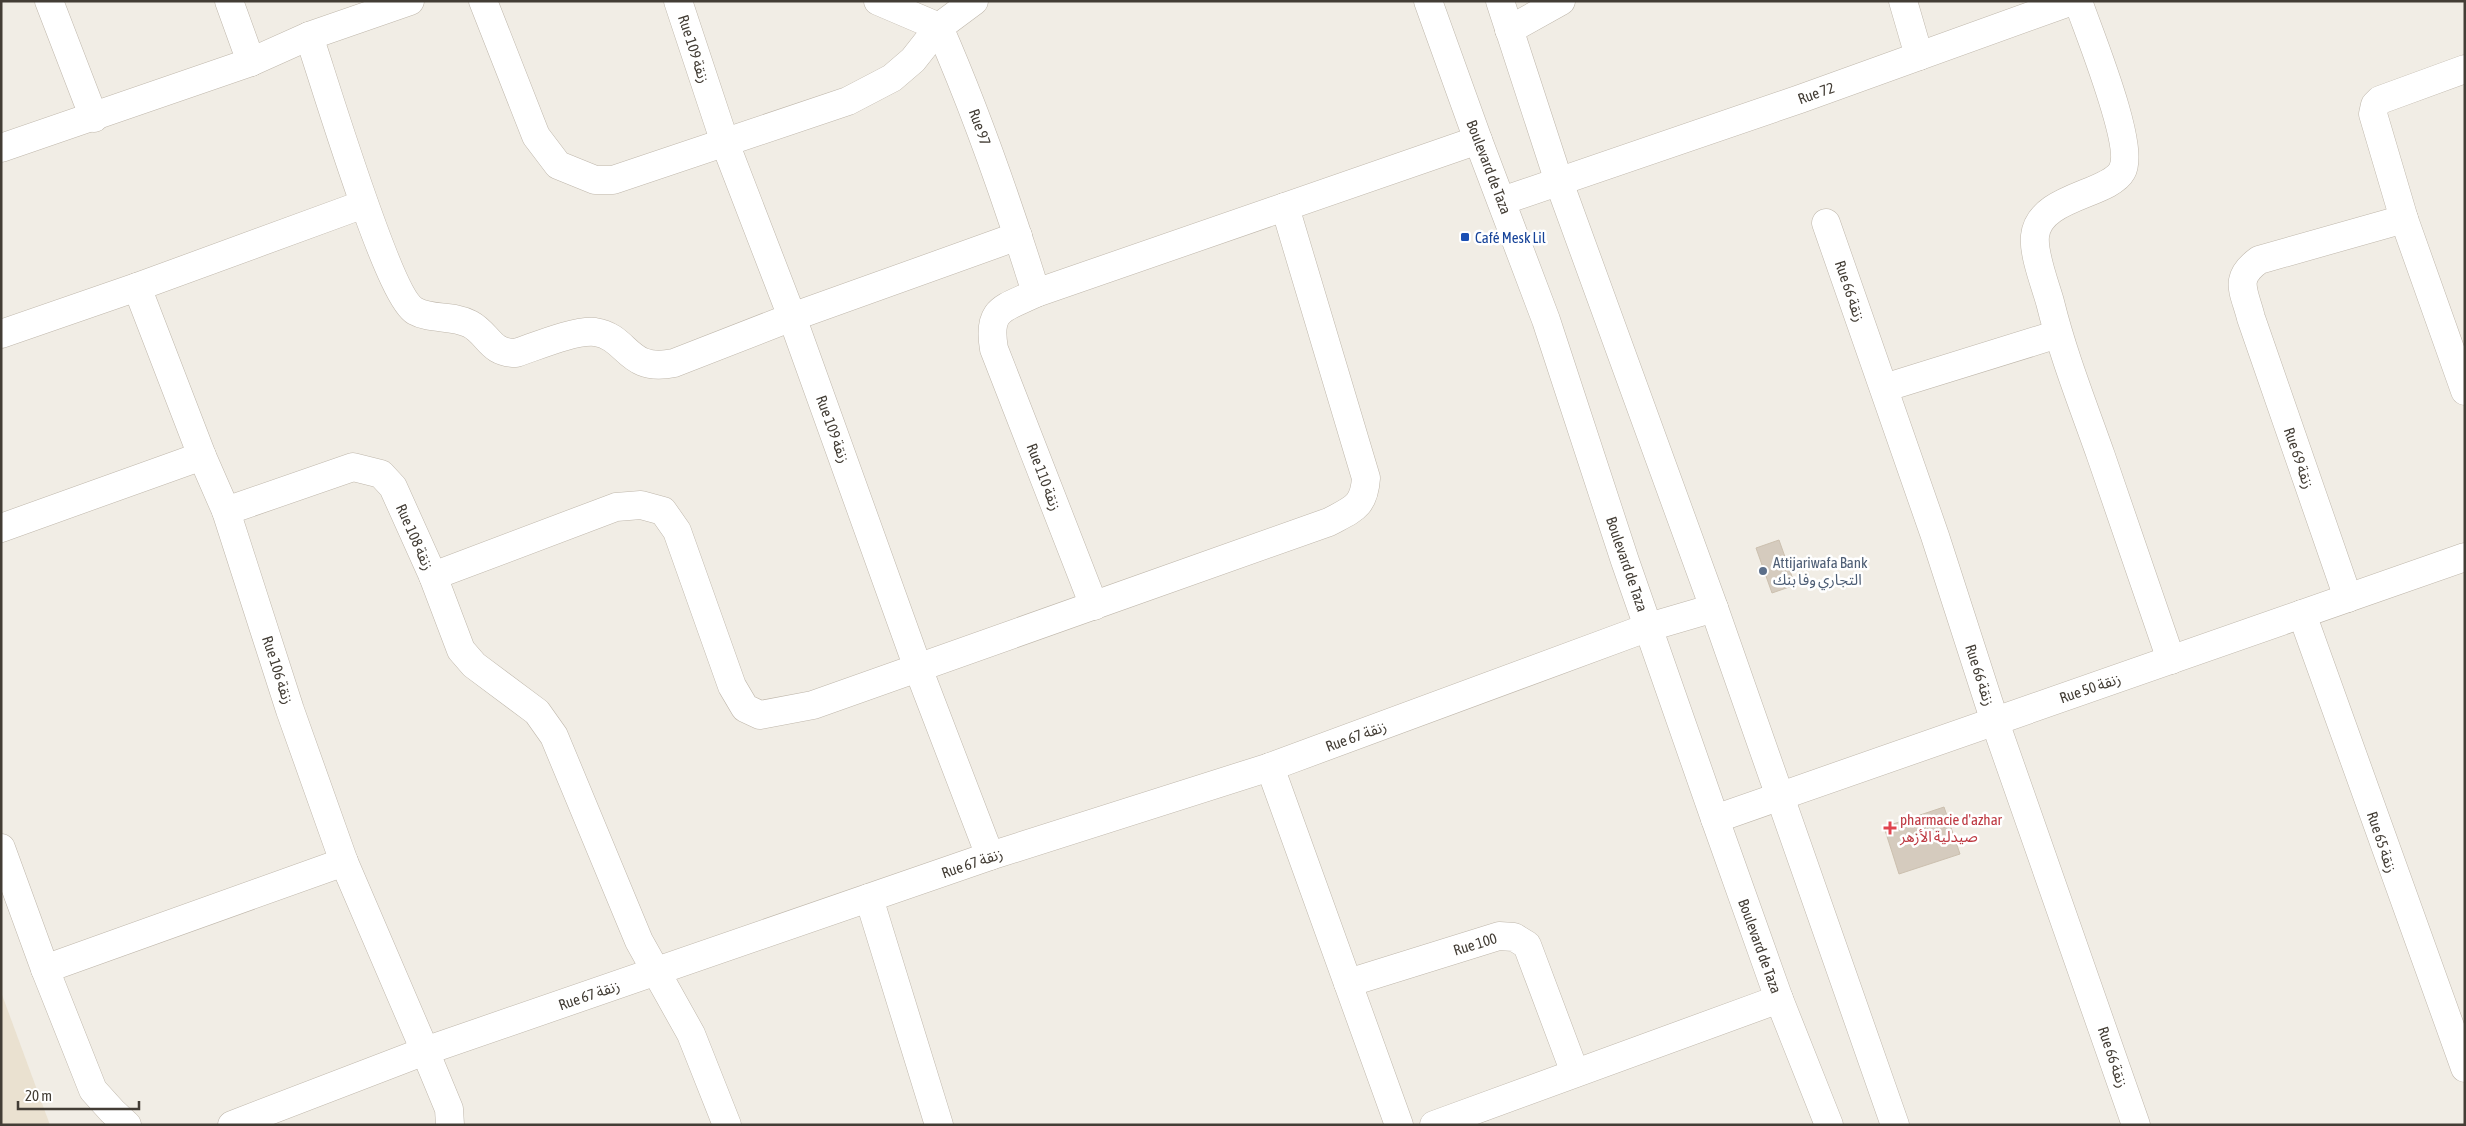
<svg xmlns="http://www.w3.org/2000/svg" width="2466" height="1126" viewBox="0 0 2466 1126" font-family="'Asap Condensed','Noto Sans Arabic',sans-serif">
<rect width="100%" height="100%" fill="#f1ede5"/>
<path fill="#eae1d0" d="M1 992 50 1125H1Z"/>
<g fill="#d5cbbe" stroke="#ccc0af">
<path d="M1779 540 1795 585 1772 593 1756 548Z"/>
<path d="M1944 807 1960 854 1899 874 1884 827Z"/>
</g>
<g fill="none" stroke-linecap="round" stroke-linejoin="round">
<g stroke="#bfb7ab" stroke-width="29">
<g id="minor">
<path d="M49 1 94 118"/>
<path d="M229 1 251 62"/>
<path d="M483 1 536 136 558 165 595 180H613L848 101 892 78 913 60 939 27 974 1"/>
<path d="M678 1 725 143 792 317 918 668 990 856"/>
<path d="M878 1 939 27C977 114 1008 203 1036 293"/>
<path d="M1428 1 1478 140 1546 320 1625 561 1715 819 1779 999 1829 1125"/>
<path d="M1500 1 1559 182 1714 608 1895 1125"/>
<path d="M1903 1 1919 56"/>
<path d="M2078 1C2088 31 2136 146 2122 171 2109 195 2039 196 2035 236 2033 254 2045 284 2050 302 2063 355 2083 405 2101 456 2125 524 2148 592 2171 660"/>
<path d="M1509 30 1561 1"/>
<path d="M309 36C323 77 388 296 415 311 431 320 453 315 470 324 489 334 489 353 516 353 537 346 574 330 595 332 629 337 626 373 674 363L792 317 1018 236"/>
<path d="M2465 69 2380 100 2375 105 2373 114 2404 219 2465 391"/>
<path d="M1 148 251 62 309 36 410 1"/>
<path d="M1502 201 1800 99 2072 1"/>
<path d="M1826 223 1935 536 1995 722 2136 1125"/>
<path d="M137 287 202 456 226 511 290 710 344 862 425 1051 449 1109 450 1125"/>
<path d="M1 334 137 287 364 204"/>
<path d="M1884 388 2058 334"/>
<path d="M226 511 353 467 381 474 393 487 433 576 461 650 474 665 537 712 554 736 639 941 691 1034 727 1125"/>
<path d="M1 528 202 456"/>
<path d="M433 576 616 507 641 505 663 511 677 531 732 686 745 708 760 715 813 705 1329 522C1353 509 1364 507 1366 478L1285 207"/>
<path d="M2348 598 2251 318C2244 290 2233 279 2259 260L2404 219"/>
<path d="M1094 606 994 349C987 308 1003 309 1036 293L1478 140"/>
<path d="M2302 614 2465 1068"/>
<path d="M1270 767 1399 1125"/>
<path d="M1715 819 2465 557"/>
<path d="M1 848 45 969 93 1090 112 1111 127 1125"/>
<path d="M869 898 939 1125"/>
<path d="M45 969 344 862"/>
<path d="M1348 983 1499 936 1514 937 1527 945 1575 1073"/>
<path d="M232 1125 425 1051 990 856 1270 767 1649 627 1714 608"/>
<path d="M1434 1125 1779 999"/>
</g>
</g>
<use href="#minor" stroke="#fff" stroke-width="28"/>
</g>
<rect fill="#1a4fb4" stroke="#fff" stroke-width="2" x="1460" y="232" width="10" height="10" rx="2.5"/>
<circle fill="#5c6f8a" stroke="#fff" stroke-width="2" cx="1763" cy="571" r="5"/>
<path fill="#e0444e" stroke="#fff" stroke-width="2" d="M1887.5 820.5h5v5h5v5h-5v5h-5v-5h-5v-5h5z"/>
<g text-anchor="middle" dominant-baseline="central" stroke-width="5" stroke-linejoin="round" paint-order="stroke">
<g font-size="15" fill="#433d35" stroke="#fff">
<text transform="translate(694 49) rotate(72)">Rue 109 زنقة</text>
<text transform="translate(1816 93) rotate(-20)">Rue 72</text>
<text transform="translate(980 127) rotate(70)">Rue 97</text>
<text transform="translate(1489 167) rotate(69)">Boulevard de Taza</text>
<text transform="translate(1850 291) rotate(71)">Rue 66 زنقة</text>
<text transform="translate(833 429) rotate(70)">Rue 109 زنقة</text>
<text transform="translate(2299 458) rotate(71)">Rue 69 زنقة</text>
<text transform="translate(1044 477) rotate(69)">Rue 110 زنقة</text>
<text transform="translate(415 537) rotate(66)">Rue 108 زنقة</text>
<text transform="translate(1627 564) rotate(71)">Boulevard de Taza</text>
<text transform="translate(278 670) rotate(72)">Rue 106 زنقة</text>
<text transform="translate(1980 675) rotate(72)">Rue 66 زنقة</text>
<text transform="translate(2090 688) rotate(-19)">Rue 50 زنقة</text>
<text transform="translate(1356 736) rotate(-20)">Rue 67 زنقة</text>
<text transform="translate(2382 842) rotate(71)">Rue 65 زنقة</text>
<text transform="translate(972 863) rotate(-19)">Rue 67 زنقة</text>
<text transform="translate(1475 944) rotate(-17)">Rue 100</text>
<text transform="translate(1760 946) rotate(70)">Boulevard de Taza</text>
<text transform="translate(589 995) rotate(-19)">Rue 67 زنقة</text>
<text transform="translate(2113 1057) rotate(71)">Rue 66 زنقة</text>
</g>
<g font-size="15" fill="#164399" stroke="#fff" text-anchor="start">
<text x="1475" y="237">Café Mesk Lil</text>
</g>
<g font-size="15" fill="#4e5e75" stroke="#fff" text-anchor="start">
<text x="1773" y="562">Attijariwafa Bank<tspan x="1773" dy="17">التجاري وفا بنك</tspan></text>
</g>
<g font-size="15" fill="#be3a42" stroke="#fff" text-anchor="start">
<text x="1900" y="819">pharmacie d'azhar<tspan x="1900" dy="17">صيدلية الأزهر</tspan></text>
</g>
</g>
<rect width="2466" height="1126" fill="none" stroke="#433d35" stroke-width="5"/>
<path d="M18 1101v8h121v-8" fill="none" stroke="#433d35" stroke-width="2.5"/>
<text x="25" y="1101" font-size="15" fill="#433d35" stroke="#ffffff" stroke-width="4" paint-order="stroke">20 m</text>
</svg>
